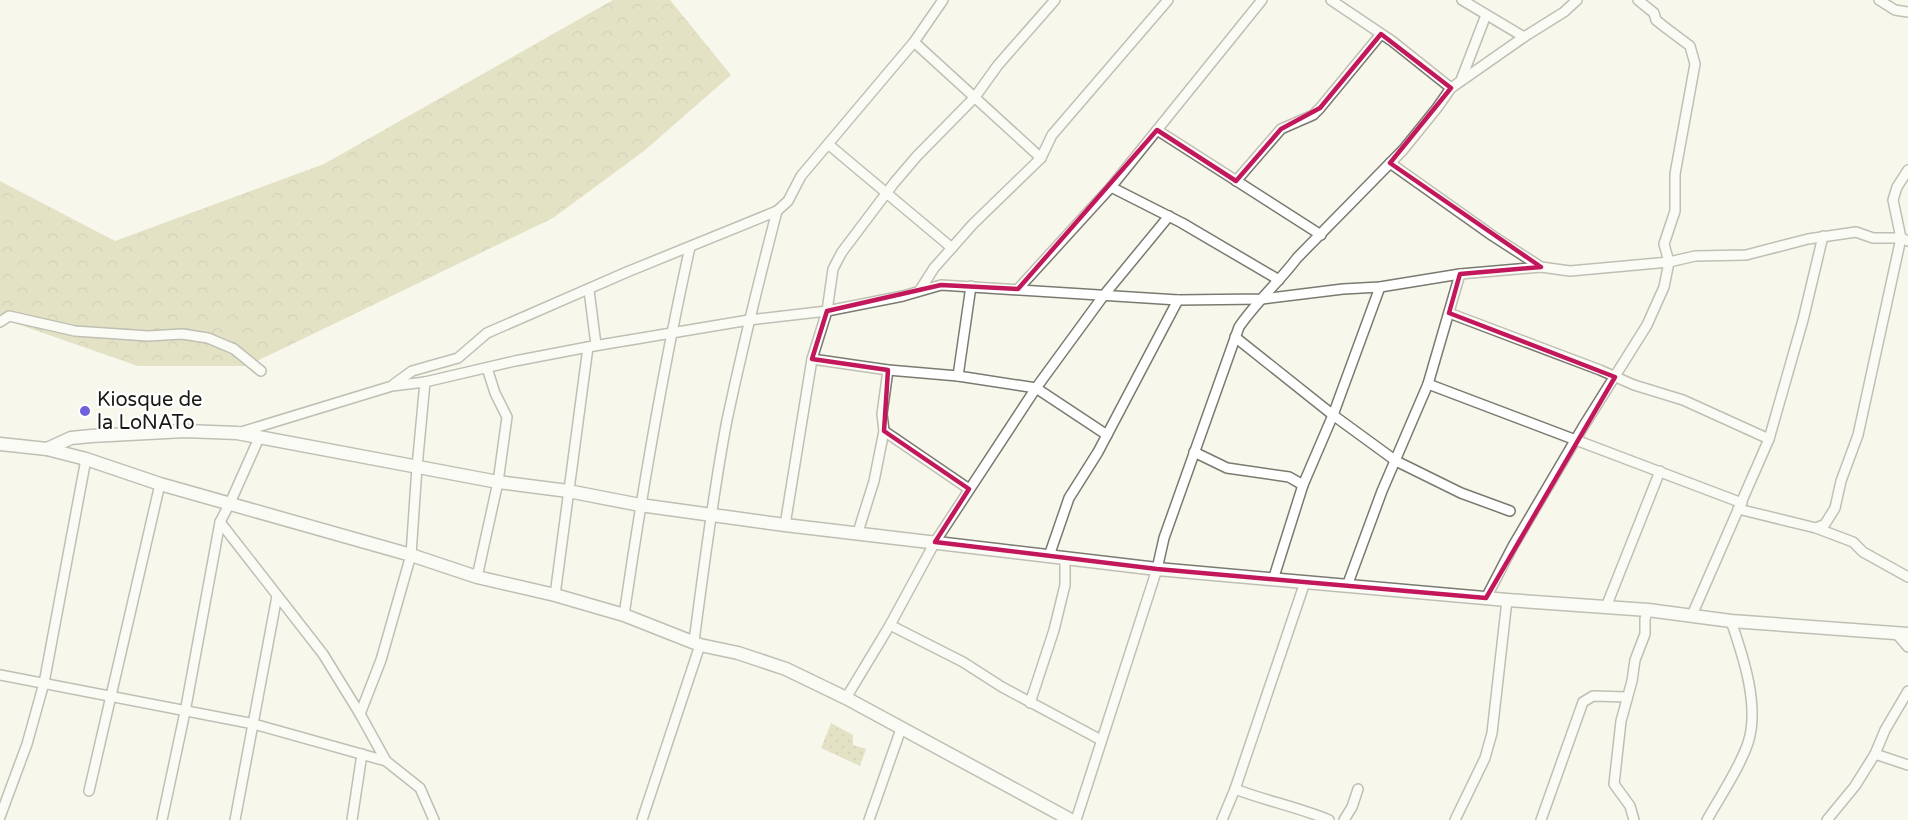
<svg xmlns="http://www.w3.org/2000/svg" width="1908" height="820" viewBox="0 0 1908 820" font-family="'Varela Round',sans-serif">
<defs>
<pattern id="green-dots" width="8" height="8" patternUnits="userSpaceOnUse" patternTransform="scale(1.5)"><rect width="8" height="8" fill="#cbc794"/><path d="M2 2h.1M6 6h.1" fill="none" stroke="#aeaa7f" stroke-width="1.8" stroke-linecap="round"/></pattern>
<pattern id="forest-crowns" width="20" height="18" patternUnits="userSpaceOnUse" patternTransform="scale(1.5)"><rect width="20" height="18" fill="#cbc794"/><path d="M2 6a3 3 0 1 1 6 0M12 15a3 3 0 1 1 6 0" fill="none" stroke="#aeaa7f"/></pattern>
</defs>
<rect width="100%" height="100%" fill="#f8f7ec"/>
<path fill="url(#green-dots)" d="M831 723 853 735V745L866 749 860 766 821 748Z"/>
<path fill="url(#forest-crowns)" d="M613 0H670L731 75 644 151 553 218 247 366H138L0 318V181L115 241 324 164Z"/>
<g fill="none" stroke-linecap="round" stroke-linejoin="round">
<g stroke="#7a7a70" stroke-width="12">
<g id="street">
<path d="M1331 0 1392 41 1451 88"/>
<path d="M1879 0 1895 10 1908 12"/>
<path d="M1524 37 1564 12 1577 0"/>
<path d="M914 42 943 0"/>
<path d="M1461 80 1486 15"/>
<path d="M1157 130 1321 235"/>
<path d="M828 144 952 248"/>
<path d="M1390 163 1493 236 1541 267"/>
<path d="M1236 181 1281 129 1313 115 1320 108 1381 34"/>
<path d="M1111 187 1262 0"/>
<path d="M1018 289 1111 187 1182 223 1279 280"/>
<path d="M589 290 596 345"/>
<path d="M920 290 934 268 973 224 1041 158 1052 135 1168 0"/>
<path d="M1449 313 1600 370 1634 385 1683 400 1769 439"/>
<path d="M0 322 9 316 75 331 148 336 182 334 208 338 234 349 261 371"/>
<path d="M1235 337 1333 415 1396 461 1461 493 1510 511"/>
<path d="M812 359 888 370 958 376 1036 388 1107 435"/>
<path d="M958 376 971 286"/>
<path d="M394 384 412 371 458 358 487 333 627 272 777 211 788 201 801 176 914 42 1041 158"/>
<path d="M1428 384 1742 503"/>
<path d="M884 431 969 489"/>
<path d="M238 433 392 386 425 382 515 361 588 347 749 320 827 311 903 296 941 285 1178 300 1262 299 1343 289 1380 287 1460 274 1541 267 1570 271 1669 262 1695 256 1746 255 1808 239 1856 232 1873 238H1901L1908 241"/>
<path d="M1194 452 1227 468 1289 477 1303 485"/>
<path d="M1738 509 1816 528 1853 542 1863 552 1908 577"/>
<path d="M220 522 323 654 360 714 386 761 420 788 434 820"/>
<path d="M785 525 812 359 827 311 833 269 842 252 894 183 917 156 975 97 998 65 1055 0"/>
<path d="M1816 528 1825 524 1835 508 1841 481 1858 435 1901 238 1893 200 1897 187 1908 170"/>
<path d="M858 532 874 481 884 431 882 414 888 370"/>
<path d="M1049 556 1069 498 1098 452 1178 300"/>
<path d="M477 577 498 482 507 417 495 393 487 368"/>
<path d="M1273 580 1303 485 1333 415 1380 287"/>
<path d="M1347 586 1382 491 1428 384 1460 274"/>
<path d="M555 595 588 347"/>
<path d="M1486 598 1513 546 1583 427 1647 325 1664 287 1669 262 1664 244 1675 211V174L1695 64 1690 46 1666 28 1656 20 1654 13 1638 0"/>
<path d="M1606 607 1660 471"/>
<path d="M624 615C642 492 663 369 690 247"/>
<path d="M1692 615 1769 439 1803 320 1823 236"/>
<path d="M1895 632 1908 647"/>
<path d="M694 641C704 567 713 493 727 420 742 350 759 280 777 211"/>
<path d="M0 675 254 724 386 761"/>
<path d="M846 698 890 625"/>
<path d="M1030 703 1054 630 1065 585V557"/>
<path d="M360 714 381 660 411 555 417 467 425 382"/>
<path d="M1101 740 1002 687 963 662 890 625 935 542 1036 388 1104 295 1169 216"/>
<path d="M1875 754 1908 765"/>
<path d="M1235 789C1266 801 1298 807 1329 820"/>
<path d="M89 791 160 484"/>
<path d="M0 817 27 744 44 683 86 459"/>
<path d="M162 820 185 712 220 522 230 503 259 438"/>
<path d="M235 820 277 596"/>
<path d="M352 820 362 754"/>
<path d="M642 820 700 645"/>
<path d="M869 820 901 729"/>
<path d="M1076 820 1157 569 1164 538 1239 327C1256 302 1279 282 1297 258L1403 150 1437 108 1451 88 1524 37 1462 0"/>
<path d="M1222 820 1235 789 1305 582"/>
<path d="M1344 820 1352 807 1358 789"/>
<path d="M1455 820 1485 758 1492 733 1507 600"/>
<path d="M1541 820 1583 702 1593 696 1627 697"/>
<path d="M1634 820 1630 806 1614 784 1621 721 1632 681 1635 660 1645 634V619L1648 610"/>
<path d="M1707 820C1721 795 1739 769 1748 743 1760 706 1743 656 1731 621"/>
<path d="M1827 820 1855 786 1875 754 1885 730 1908 691"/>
</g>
</g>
<g stroke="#7a7a70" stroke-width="15">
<g id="secondary">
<path d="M0 444 47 449 86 459 160 484 411 555 477 577 555 595 624 615 700 645 738 653 786 669 846 698 1071 820"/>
<path d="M47 449 71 438 91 436 185 431 237 433 498 482 568 491 640 505 785 525 1157 569 1507 600 1648 610 1731 621 1908 634"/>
</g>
</g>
<use href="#street" stroke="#fff" stroke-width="9"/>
<use href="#secondary" stroke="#fff" stroke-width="12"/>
</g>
<path d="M0 0H1908V820H0ZM1381 34 1451 88 1390 163 1541 267 1460 274 1449 313 1615 377 1486 598 1157 569 935 542 969 489 884 431 888 370 812 359 827 311 941 285 1018 289 1157 130 1236 181 1281 129 1320 108Z" fill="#f8f7ec" fill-opacity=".55" fill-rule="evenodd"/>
<path fill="none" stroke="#c2185b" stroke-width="4.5" stroke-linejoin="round" d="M1381 34 1451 88 1390 163 1541 267 1460 274 1449 313 1615 377 1486 598 1157 569 935 542 969 489 884 431 888 370 812 359 827 311 941 285 1018 289 1157 130 1236 181 1281 129 1320 108Z"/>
<circle fill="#6e61db" stroke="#fff" stroke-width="2" cx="85" cy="411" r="6"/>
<g text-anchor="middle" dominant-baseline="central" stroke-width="4.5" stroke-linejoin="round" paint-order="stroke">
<g font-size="20" fill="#191915" stroke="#fff" text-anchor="start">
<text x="97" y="400">Kiosque de<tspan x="97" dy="23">la LoNATo</tspan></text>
</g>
</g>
</svg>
